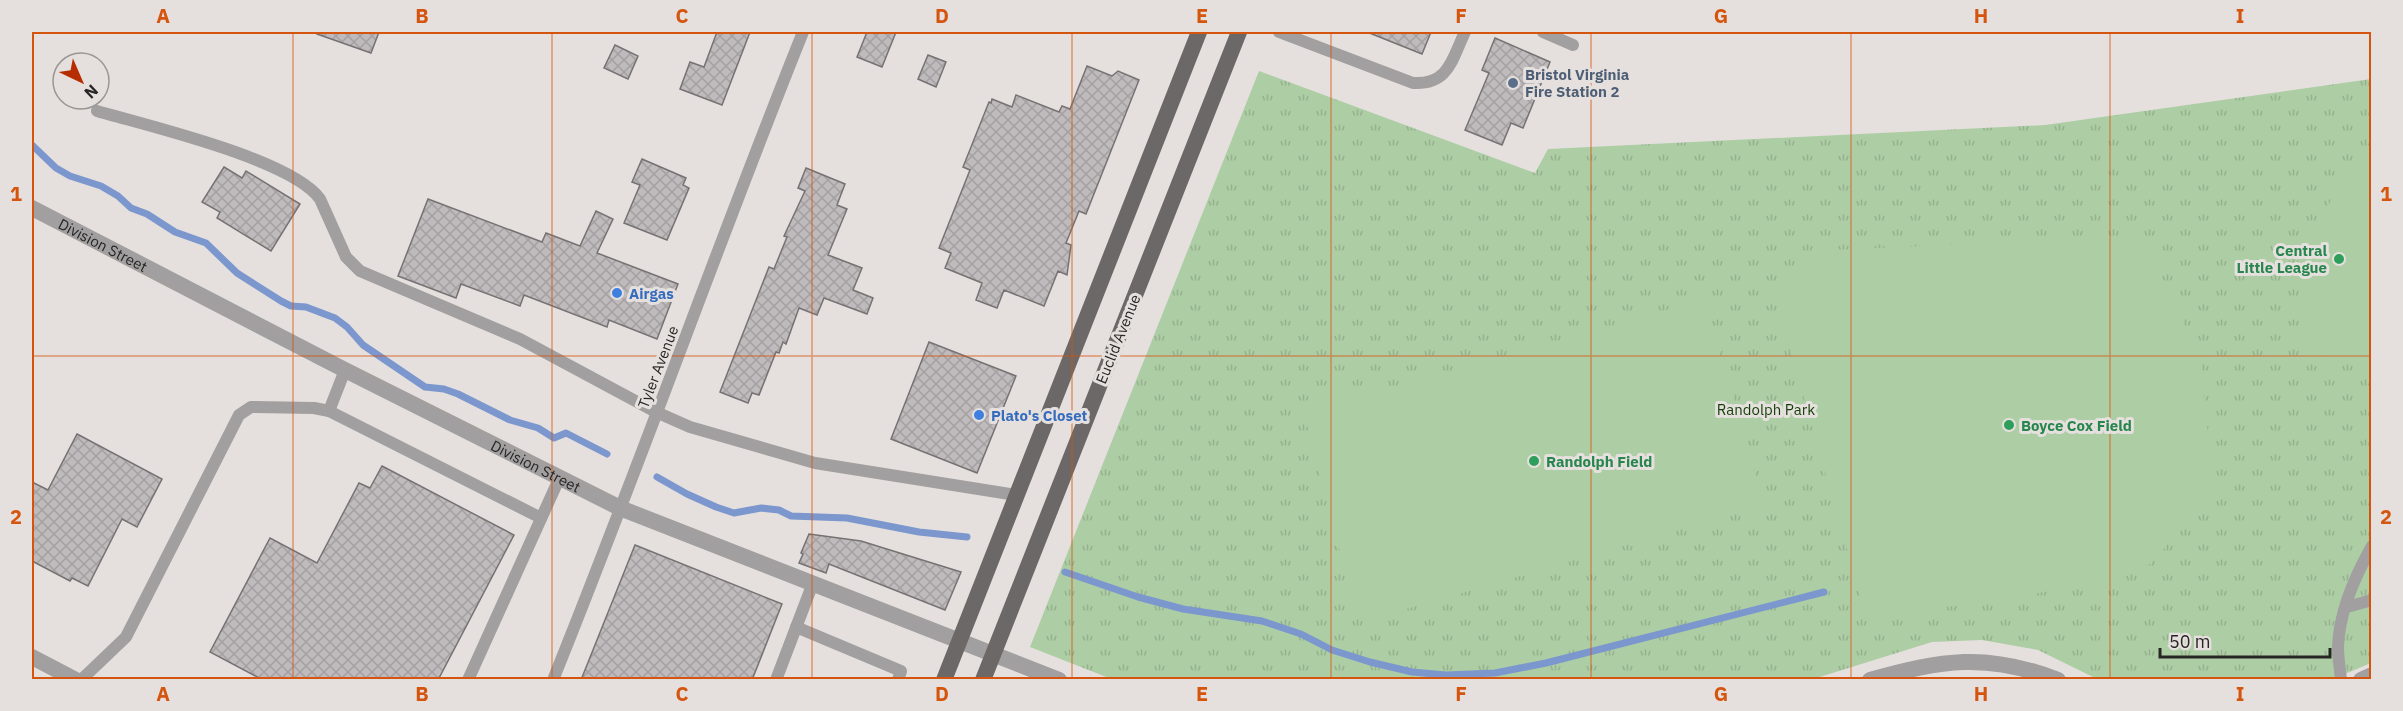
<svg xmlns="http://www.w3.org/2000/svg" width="2403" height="711" viewBox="0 0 2403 711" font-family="'IBM Plex Sans',sans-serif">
<defs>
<pattern id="park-tufts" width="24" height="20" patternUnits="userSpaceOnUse" patternTransform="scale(1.5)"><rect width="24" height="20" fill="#adcea5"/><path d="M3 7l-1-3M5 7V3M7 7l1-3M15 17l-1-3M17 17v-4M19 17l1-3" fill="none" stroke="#95b18e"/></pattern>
<pattern id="building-cross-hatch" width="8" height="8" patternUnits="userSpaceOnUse" patternTransform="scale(1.5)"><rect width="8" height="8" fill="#bfbabc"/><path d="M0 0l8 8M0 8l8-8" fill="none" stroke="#a4a0a1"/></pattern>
</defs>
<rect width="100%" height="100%" fill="#e5e0dd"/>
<path fill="url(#park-tufts)" d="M1259 71 1535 173 1548 149 2045 125 2371 79V663L2333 679H2097L2038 650 1982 640 1932 642 1810 680H1114L1030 647Z"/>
<g fill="#adcea5">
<path d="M2371 157V361L2303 354C2301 340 2299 326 2299 312 2299 269 2315 215 2344 183 2352 174 2363 166 2371 157Z"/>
<path d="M2144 237 2200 361 2214 489 2152 563 2109 582 1867 619 1775 297 1805 251Z"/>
<path d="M1704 299 1764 505 1382 616 1353 602 1305 417 1318 397 1343 390 1348 401Z"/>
</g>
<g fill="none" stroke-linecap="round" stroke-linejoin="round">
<g stroke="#7b97cd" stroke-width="7">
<path d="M32 145 56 168 70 176 101 186 118 196 131 208 147 214 175 232 206 243 237 273 281 301 291 306 306 307 335 318 347 327 363 345 425 387 444 389 458 394 510 420 538 428 554 438 566 433 607 454"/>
<path d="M657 477 687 494 716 507 734 513 761 508 779 510 791 516 847 518 919 532 967 537"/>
<path d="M1065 572 1138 597 1183 609 1262 621 1301 634 1332 650 1370 662 1412 672 1446 675 1495 673 1546 663 1824 592"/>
</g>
</g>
<g fill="url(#building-cross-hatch)" stroke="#767274" stroke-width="1.5">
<path d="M318 32H379L371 53 317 34Z"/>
<path d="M717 32H750L722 105 680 89 690 62 704 67Z"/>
<path d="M867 32H896L882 67 857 57Z"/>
<path d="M1367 32H1431L1422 54Z"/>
<path d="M1495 38 1550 62 1523 128 1511 123 1502 145 1465 130 1489 73 1482 70Z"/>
<path d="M615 45 638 56 628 79 604 68Z"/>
<path d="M928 55 946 62 936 87 918 79Z"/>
<path d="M1087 66 1112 76 1118 71 1139 80 1086 214 1079 211 1066 243 1071 245 1067 275 1058 271 1044 306 1004 290 997 308 976 300 982 283 945 268 951 253 939 248 970 170 963 167 989 102 991 103 992 99 1012 107 1016 95 1059 112 1062 106 1070 109Z"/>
<path d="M642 159 686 178 683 185 689 188 667 240 624 223 640 185 632 182Z"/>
<path d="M224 167 242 178 246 171 300 204 271 251 217 218 220 212 202 202Z"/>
<path d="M806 168 845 184 837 205 847 209 828 255 862 268 853 290 873 298 867 314 824 298 817 315 799 308 786 344 783 342 779 353 776 352 759 395 752 393 748 403 720 392 769 267 774 269 787 237 784 236 805 191 798 188Z"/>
<path d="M428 199 542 242 546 233 580 246 596 211 613 219 597 253 678 284 657 339 609 320 607 327 524 295 520 306 461 284 456 298 398 276Z"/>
<path d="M929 342 1016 376 977 473 891 439Z"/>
<path d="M77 434 162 479 137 527 122 519 88 586 72 578 70 581 32 561V482L48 490Z"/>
<path d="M382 466 514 535 438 680H263L210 652 270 538 317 563 359 483 370 488Z"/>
<path d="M809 534 861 541 961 572 945 610 829 564 826 573 799 563 803 554 801 553Z"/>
<path d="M635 545 782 604 752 680H581Z"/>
</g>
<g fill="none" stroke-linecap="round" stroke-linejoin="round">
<g stroke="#a19f9f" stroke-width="12">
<path d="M1279 32 1413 83C1449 85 1452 59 1465 32"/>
<path d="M1543 32 1573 45"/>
<path d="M97 111C148 126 291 159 320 199L346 257 360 271 520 339 656 412 690 427 815 463 1016 495"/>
<path d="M329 411 345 370"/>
<path d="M2347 607 2372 600"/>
<path d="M796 627 901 671 898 680"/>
<path d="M81 680 126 637 239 415 251 407 314 408 329 411 541 518"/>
<path d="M468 680 559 479"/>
<path d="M553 680C640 465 717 246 803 32"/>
<path d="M776 680 813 583"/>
<path d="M2341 680C2340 669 2338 658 2338 647 2339 612 2355 576 2372 546"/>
</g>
<g stroke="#a19f9f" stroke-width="16">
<path id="s1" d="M32 208 345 370 620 508 1059 680"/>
<path d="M32 657 76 680"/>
<path d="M1870 680C1942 660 1986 652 2058 680"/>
<path d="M2361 680 2372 675"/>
</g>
<g stroke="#6c6867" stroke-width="16">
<path d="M944 680 1199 32"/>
<path d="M983 680 1239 32"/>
</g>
</g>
<path fill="none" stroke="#d5540e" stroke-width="1.5" stroke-opacity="0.55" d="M293 32V680M552 32V680M812 32V680M1072 32V680M1331 32V680M1591 32V680M1851 32V680M2110 32V680M32 356H2372"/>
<circle fill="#5c6f8a" stroke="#e5e0dd" stroke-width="2" cx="1513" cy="83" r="6"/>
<g fill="#2e9e5b" stroke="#e5e0dd" stroke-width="2">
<circle cx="2339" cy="259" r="6"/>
<circle cx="2009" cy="425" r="6"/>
<circle cx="1534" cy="461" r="6"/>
</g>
<g fill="#3f7fe0" stroke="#e5e0dd" stroke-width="2">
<circle cx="617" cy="293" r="6"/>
<circle cx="979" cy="415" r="6"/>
</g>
<g text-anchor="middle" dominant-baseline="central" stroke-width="6" stroke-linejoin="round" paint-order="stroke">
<g font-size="15" font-weight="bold" fill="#4e5e75" stroke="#e5e0dd" text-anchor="start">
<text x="1525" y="74">Bristol Virginia<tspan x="1525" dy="17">Fire Station 2</tspan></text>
</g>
<g font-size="15" fill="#282625" stroke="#e5e0dd">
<text stroke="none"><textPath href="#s1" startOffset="80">Division Street</textPath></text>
<text transform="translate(1118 339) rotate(-68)">Euclid Avenue</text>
<text transform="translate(658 367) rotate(-69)">Tyler Avenue</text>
<text stroke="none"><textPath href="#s1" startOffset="566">Division Street</textPath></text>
</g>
<g font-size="15" font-weight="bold" fill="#27864d" stroke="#e5e0dd" text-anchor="start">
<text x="2327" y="250" text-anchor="end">Central<tspan x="2327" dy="17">Little League</tspan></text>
<text x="2021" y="425">Boyce Cox Field</text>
<text x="1546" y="461">Randolph Field</text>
</g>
<g font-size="15" font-weight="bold" fill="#366cbe" stroke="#e5e0dd" text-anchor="start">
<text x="629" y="293">Airgas</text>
<text x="991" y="415">Plato's Closet</text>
</g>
<g font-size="15" fill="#133e08" stroke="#e5e0dd">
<text x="1766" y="409">Randolph Park</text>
</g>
</g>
<rect width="2403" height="711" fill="none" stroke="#e5e0dd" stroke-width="66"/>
<g transform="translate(81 81) rotate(136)"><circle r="28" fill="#e5e0dd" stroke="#999693" stroke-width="1.5"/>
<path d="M0-4.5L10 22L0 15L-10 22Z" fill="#b72d02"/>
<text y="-9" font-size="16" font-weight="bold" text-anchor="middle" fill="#282625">N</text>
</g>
<path d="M2160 648v9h170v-9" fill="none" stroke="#282625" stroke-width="3"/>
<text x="2169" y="648" font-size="18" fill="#282625" stroke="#e5e0dd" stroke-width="4.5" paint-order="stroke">50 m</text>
<rect x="33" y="33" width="2337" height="645" fill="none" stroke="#d5540e" stroke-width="2"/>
<g font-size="20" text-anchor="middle" font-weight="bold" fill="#d5540e">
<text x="163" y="23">A</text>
<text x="422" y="23">B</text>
<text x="682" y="23">C</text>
<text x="942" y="23">D</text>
<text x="1202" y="23">E</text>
<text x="1461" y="23">F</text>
<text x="1721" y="23">G</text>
<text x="1981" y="23">H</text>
<text x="2240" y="23">I</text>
<text x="16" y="201">1</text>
<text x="2386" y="201">1</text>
<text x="16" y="524">2</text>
<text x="2386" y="524">2</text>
<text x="163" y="701">A</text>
<text x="422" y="701">B</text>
<text x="682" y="701">C</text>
<text x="942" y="701">D</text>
<text x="1202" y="701">E</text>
<text x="1461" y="701">F</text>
<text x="1721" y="701">G</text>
<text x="1981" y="701">H</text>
<text x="2240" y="701">I</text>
</g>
</svg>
